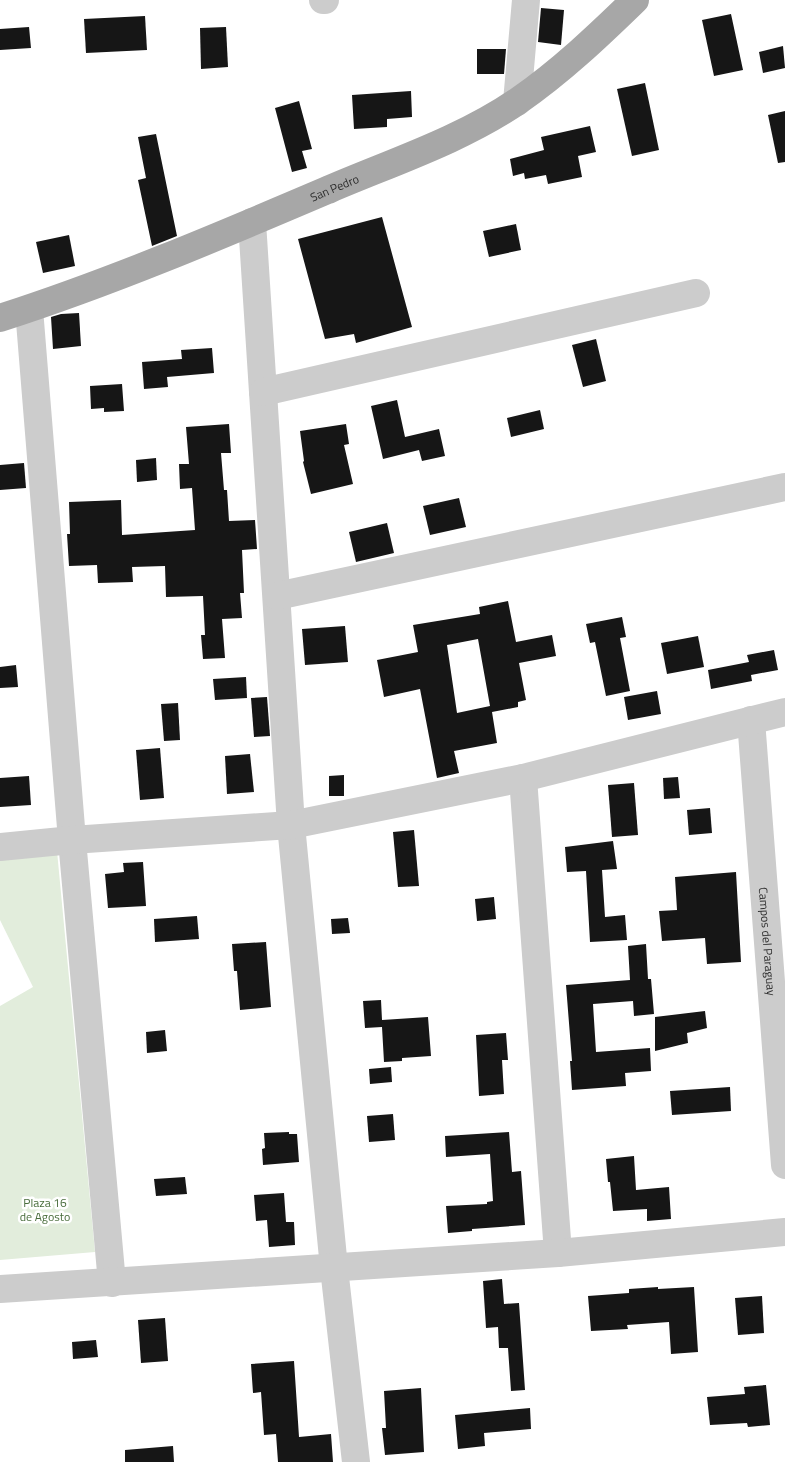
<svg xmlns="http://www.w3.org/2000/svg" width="785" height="1462" viewBox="0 0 785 1462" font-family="'Titillium Web',sans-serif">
<rect width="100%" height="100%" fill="#fff"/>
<path fill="#e2eddc" d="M57 851 95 1252 0 1260V1006L33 987 0 920V858Z"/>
<g fill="#161616" fill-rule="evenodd">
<path d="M541 8 564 10 561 45 538 42Z"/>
<path d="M731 14 743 70 714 76 702 20Z"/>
<path d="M145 16 147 50 86 53 84 19Z"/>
<path d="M29 27 31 48 0 50V29Z"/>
<path d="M226 27 228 67 201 69 200 28Z"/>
<path d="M783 46 785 68 763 73 759 52Z"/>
<path d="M477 49H506L504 74H477Z"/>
<path d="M645 83 659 150 632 156 617 89Z"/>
<path d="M411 91 412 117 387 119V127L354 129 352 95Z"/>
<path d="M299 101 312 149 302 151 307 168 292 172 275 108Z"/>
<path d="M785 111V162L778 163 768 115Z"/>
<path d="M590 126 596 152 578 156 582 177 548 184 546 175 525 179 524 173 513 176 510 159 544 150 541 137Z"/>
<path d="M156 134 177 236 152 246 138 180 146 178 138 137Z"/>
<path d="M382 217 412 327 356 343 354 334 325 339 298 239Z"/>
<path d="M516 224 521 250 489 257 483 231Z"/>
<path d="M69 235 75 266 43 273 36 242Z"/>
<path d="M79 313 81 346 53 349 51 317 61 314Z"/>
<path d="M596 339 606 381 583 387 572 345Z"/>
<path d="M212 348 214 373 167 377 168 387 144 389 142 362 182 359 181 350Z"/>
<path d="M122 384 124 411 104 412V408L91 409 90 386Z"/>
<path d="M397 400 405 437 439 429 445 456 422 461 419 450 383 459 371 406Z"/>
<path d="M540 410 544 429 511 437 507 418Z"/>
<path d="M229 424 231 453H221L224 490H227L229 521 255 520 257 549 242 550 244 593H240L242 618 222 619 225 658 203 659 201 635H205L203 596 166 597 165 566 132 567 133 582 98 583 97 565 69 566 67 534H70L69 502 121 500 122 535 195 530 192 488 180 489 179 464H189L186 427Z"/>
<path d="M346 424 349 444 344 445 353 484 311 494 303 462 304 461 300 431Z"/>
<path d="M156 458 157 480 137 482 136 460Z"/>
<path d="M24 463 26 488 0 490V465Z"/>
<path d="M459 498 466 527 430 535 423 506Z"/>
<path d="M387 523 394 553 356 562 349 532Z"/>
<path d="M508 601 516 642 552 635 556 656 519 663 526 700 518 702V707L492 712 497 743 454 751 459 773 437 778 420 689 384 697 377 660 418 652 413 625 480 614 479 607ZM478 639 490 706 457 713 447 645Z"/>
<path d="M622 617 626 637 620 638 630 691 606 696 595 642 590 643 586 624Z"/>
<path d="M345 626 348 662 305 665 302 629Z"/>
<path d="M698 636 704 667 667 674 661 643Z"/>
<path d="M774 650 778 670 751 675 752 681 711 689 708 670 749 662 747 655Z"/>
<path d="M16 665 18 687 0 688V667Z"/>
<path d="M246 677 247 698 215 700 213 679Z"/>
<path d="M657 691 661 714 628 720 624 697Z"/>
<path d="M267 697 270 736 254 737 251 698Z"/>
<path d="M178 703 180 740 164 741 161 704Z"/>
<path d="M160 748 164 798 140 800 136 750Z"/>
<path d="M250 754 254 792 227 794 225 756Z"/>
<path d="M344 775V796H329V776Z"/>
<path d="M29 776 31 805 0 807V778Z"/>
<path d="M678 777 680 798 664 799 663 778Z"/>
<path d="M634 783 638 835 612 837 608 785Z"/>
<path d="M710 808 712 833 689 835 687 810Z"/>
<path d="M414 830 419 886 398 887 393 832Z"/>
<path d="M613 841 617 869 602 870 605 917 625 915 627 940 590 942 586 871 567 872 565 847Z"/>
<path d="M143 862 146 906 108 908 105 874 124 872 123 863Z"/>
<path d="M736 872 741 962 707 964 705 938 662 941 659 911 677 910 675 877Z"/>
<path d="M494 897 496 919 477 921 475 899Z"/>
<path d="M197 916 199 939 155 942 154 919Z"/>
<path d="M348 918 350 933 332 934 331 919Z"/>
<path d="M266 942 271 1007 240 1010 237 971H234L232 944Z"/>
<path d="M646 944 648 979H651L654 1014 634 1016 633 1001 593 1004 596 1052 650 1048 651 1071 625 1073 626 1086 572 1090 570 1061H572L566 985 630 980 628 946Z"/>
<path d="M381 1000 382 1020 428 1017 431 1056 402 1058V1061L384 1062 382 1027 365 1028 363 1001Z"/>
<path d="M705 1011 707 1028 687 1033 688 1043 655 1051V1017Z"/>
<path d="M165 1030 167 1051 147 1053 146 1032Z"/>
<path d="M506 1033 508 1060H502L504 1094 479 1096 476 1035Z"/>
<path d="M391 1067 392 1082 370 1084 369 1069Z"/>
<path d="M730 1087 731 1111 672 1115 670 1091Z"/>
<path d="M393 1114 395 1140 369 1142 367 1116Z"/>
<path d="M289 1132V1134H297L299 1162 263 1165 262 1149 265 1148 264 1133Z"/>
<path d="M509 1132 512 1172 521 1171 525 1225 472 1229V1231L448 1233 446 1206 487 1204V1202L493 1201 490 1154 446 1157 445 1136Z"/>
<path d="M634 1156 636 1190 669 1187 671 1219 647 1221V1209L613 1211 610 1182H608L606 1159Z"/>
<path d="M185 1177 187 1194 156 1196 154 1179Z"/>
<path d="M284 1193 286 1222H294L295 1245 269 1247 267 1220 256 1221 254 1195Z"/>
<path d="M502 1279 504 1304 519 1303 525 1390 511 1391 508 1348H499L498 1327 486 1328 483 1281Z"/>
<path d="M658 1287V1289L694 1287 698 1352 671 1354 669 1322 627 1325 628 1329 591 1331 588 1296 629 1293V1289Z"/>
<path d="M762 1296 764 1333 738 1335 735 1298Z"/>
<path d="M165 1318 168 1361 141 1363 138 1320Z"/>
<path d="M96 1340 98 1357 73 1359 72 1342Z"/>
<path d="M294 1361 299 1437 331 1434 333 1462H278L276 1434 264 1435 261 1392 253 1393 251 1364Z"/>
<path d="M766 1385 770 1425 748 1427 747 1423 710 1425 707 1397 745 1394 744 1387Z"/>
<path d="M421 1388 424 1452 385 1455 382 1428H386L384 1391Z"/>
<path d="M530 1408 531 1429 484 1433 485 1446 458 1449 455 1415Z"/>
<path d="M173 1446 174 1462H125V1450Z"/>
</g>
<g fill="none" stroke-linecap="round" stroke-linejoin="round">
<g stroke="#ccc" stroke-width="28">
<path d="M323 0H325"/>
<path d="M517 102 526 0"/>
<path d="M252 222 291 825 334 1268 356 1462"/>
<path d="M29 309 72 840 112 1283"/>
<path d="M263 392 696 293"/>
<path d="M277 596 785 487"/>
<path id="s1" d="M751 720 785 1165"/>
<path d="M523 778 558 1253"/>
<path d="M0 847 72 840 291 825 523 778 785 712"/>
<path d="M0 1289 558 1253 785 1232"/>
</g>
<path stroke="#a7a7a7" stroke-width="28" id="s2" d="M0 318C112 282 222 235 330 189 393 162 461 140 518 101 560 72 598 36 635 0"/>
</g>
<g text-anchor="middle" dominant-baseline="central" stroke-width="5" stroke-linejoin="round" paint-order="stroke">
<g font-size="12" fill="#2f2f2f" stroke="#fff">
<text stroke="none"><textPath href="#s2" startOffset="359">San Pedro</textPath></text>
<text stroke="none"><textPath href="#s1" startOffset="222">Campos del Paraguay</textPath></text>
</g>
<g font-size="12" fill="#486c3b" stroke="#fff">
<text x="45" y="1202">Plaza 16<tspan x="45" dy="14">de Agosto</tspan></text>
</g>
</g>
</svg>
